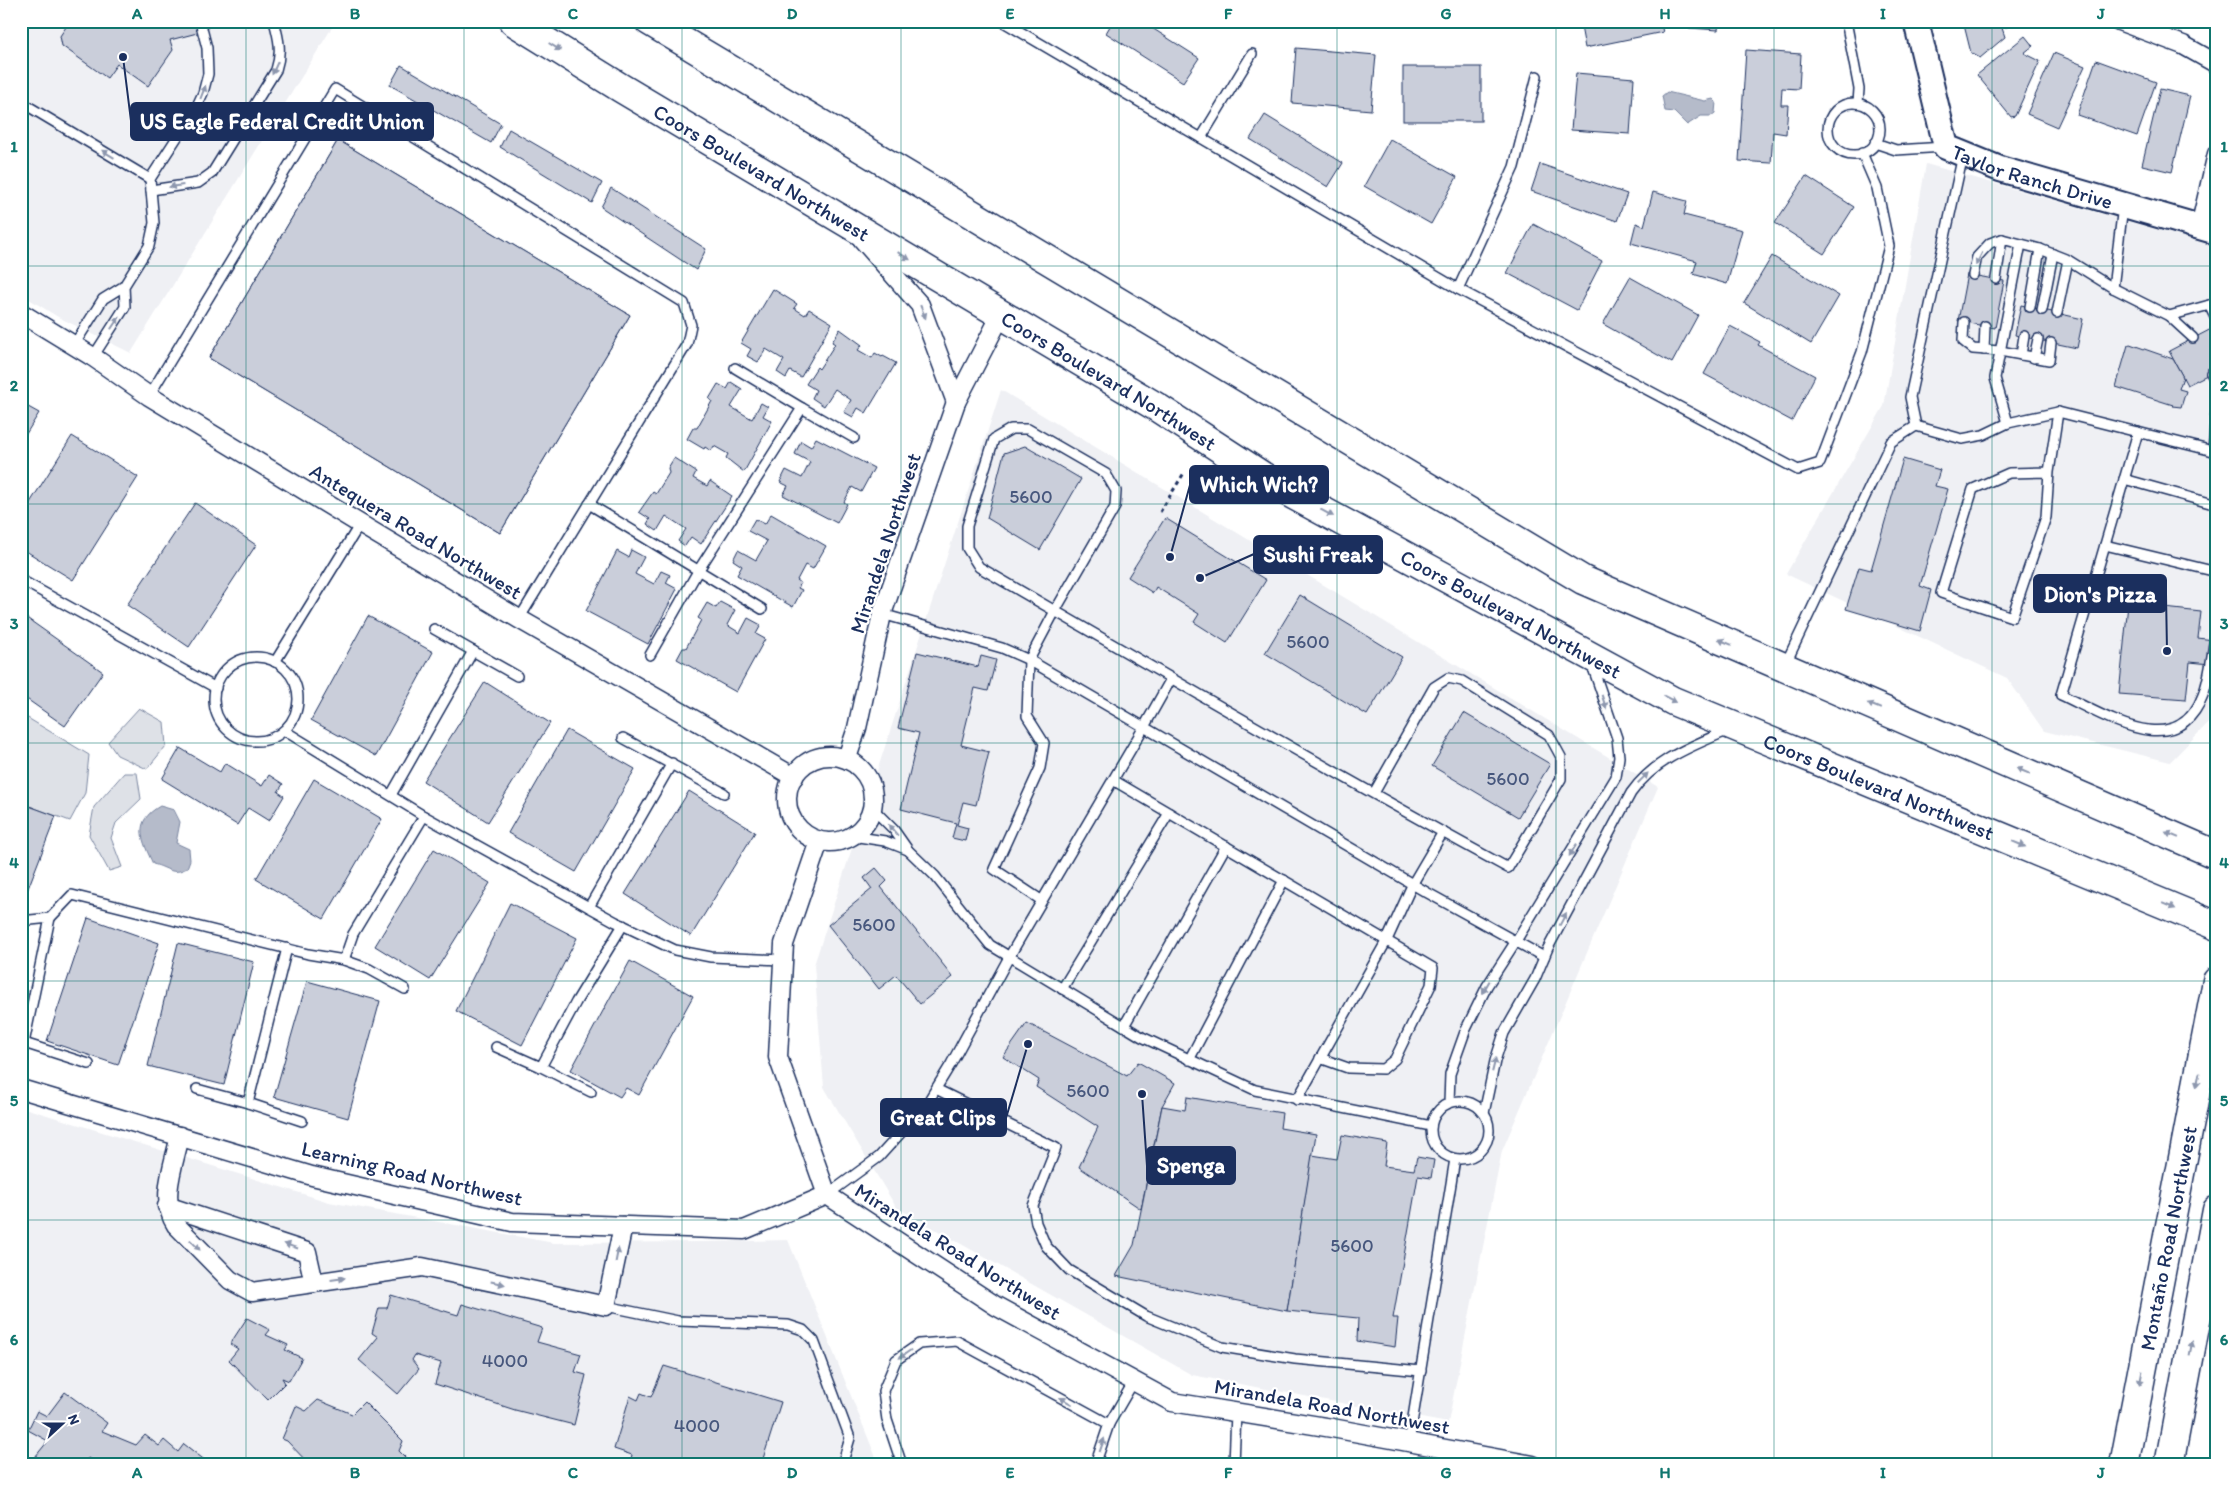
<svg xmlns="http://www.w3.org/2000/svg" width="2238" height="1486" viewBox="0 0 2238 1486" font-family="Itim,sans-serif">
<rect width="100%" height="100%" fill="#fff"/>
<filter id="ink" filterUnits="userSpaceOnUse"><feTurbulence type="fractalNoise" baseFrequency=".02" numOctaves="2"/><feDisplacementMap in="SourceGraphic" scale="10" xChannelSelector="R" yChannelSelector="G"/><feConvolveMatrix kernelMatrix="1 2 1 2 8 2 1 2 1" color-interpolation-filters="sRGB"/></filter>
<g filter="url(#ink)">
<g fill="#eff0f4">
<path d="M21 21H336L131 353 58 317 21 294Z"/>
<path d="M1926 164 2217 247V714L2170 762 2044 731 2007 678 1786 574 1884 406Z"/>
<path d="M1001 390 1658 787 1502 1151 1448 1423 1192 1375 896 1207 824 1087 814 965Z"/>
<path d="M21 1107 329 1202 554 1243 703 1242 788 1240 879 1465H21Z"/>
</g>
<g fill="#dee1e7" stroke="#7c88a2">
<path d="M139 708 164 722 166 746 147 769 117 755 108 742Z"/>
<path d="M21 714 89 755 85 793 70 821 21 803Z"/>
<path d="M124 773H137L141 799 116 823 111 838 122 867 109 871 89 835 94 807Z"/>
</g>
<g fill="#b5bbca" stroke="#77839f">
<path d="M1667 92 1705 101 1713 99 1716 102 1715 113 1711 116H1701L1687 125 1674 112 1665 111 1662 96Z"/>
<path d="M160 806 174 810 180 822 176 843 189 849 190 860 187 868C172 876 169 868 153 864 142 840 132 822 160 806Z"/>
</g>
<g fill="#caceda" stroke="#1b2f5e" fill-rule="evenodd">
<path d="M70 21H202L205 31 170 40 173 50 148 86 117 64 107 78 62 46 60 36Z"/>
<path d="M1113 21H1141L1199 58 1183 82 1106 33Z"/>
<path d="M1391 21H1439L1391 25Z"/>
<path d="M1580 21H1660L1663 32 1585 48Z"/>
<path d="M1688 21H1727L1719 23 1718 30 1689 28Z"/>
<path d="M1740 21H1787L1778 24Z"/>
<path d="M1963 21H2014L2015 25 2002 28 2005 37 1980 58 1971 53Z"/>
<path d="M2025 36 2033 46 2024 53 2040 61 2015 116 2011 117 1977 75Z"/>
<path d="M1296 48 1376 55 1371 110 1292 103Z"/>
<path d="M1746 50 1801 54 1799 89 1782 88 1781 105H1788L1786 134 1773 132 1771 163 1739 161Z"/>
<path d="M2054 53 2085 66 2057 127 2027 114Z"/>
<path d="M2096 60 2156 82 2137 136 2077 115Z"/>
<path d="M401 65 501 124 491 143 390 85Z"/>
<rect x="1403" y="67" width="78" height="54"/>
<path d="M1576 73 1634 78 1630 134 1571 130Z"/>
<path d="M2160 89 2190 96 2172 172 2142 165Z"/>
<path d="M1265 115 1343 163 1328 187 1250 139Z"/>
<path d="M509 129 602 183 592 203 500 147Z"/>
<path d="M1390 139 1457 177 1431 224 1364 186Z"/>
<path d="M338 140 630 315 500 533 209 358ZM359 248 416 283 366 366 309 332ZM483 322 539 356 489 440 433 406Z"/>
<path d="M338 140 630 315 500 533 209 358Z"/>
<path d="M1540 164 1627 194 1617 221 1531 191Z"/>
<path d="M1806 176 1854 207 1824 254 1775 223Z"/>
<path d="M611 188 706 249 696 270 601 207Z"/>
<path d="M1653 192 1687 201 1684 215 1742 230 1727 284 1693 274 1697 261 1631 243 1636 223 1644 226Z"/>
<path d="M1533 224 1602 261 1577 310 1507 273Z"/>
<path d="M1772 256 1839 296 1811 344 1744 303Z"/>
<path d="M1967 274 2004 281 1995 328 1958 321Z"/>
<path d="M1630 277 1698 315 1672 363 1603 324Z"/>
<path d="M773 289 797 304 794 308 805 315 809 309 832 323 801 377 790 371 786 378 777 372 784 360 766 349 758 362 747 356 751 349 741 343Z"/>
<path d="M2021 305 2083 319 2077 348 2015 335Z"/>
<path d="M1730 326 1760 342 1758 345 1815 376 1792 421 1704 374Z"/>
<path d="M2217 326V370L2187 385 2169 351Z"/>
<path d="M840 329 862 345 858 350 872 358 875 353 882 357 883 356 896 363 866 413 858 408 853 417 844 412 851 400 835 389 824 406 812 398 816 390 806 384 817 367 819 369 835 344 832 342Z"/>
<path d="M2130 344 2173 359 2183 377 2179 389 2186 391 2181 407 2172 406 2173 405 2116 387 2128 345Z"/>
<path d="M731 382 742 389 731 407 752 419 761 403 768 407 763 416 772 421 744 472 726 458 728 454 714 446 711 451 705 447 704 449 687 439 693 428H697L712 401 709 399 718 384 727 389Z"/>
<path d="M21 403 39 413 21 442Z"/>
<path d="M72 436 138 477 73 580 21 548V517Z"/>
<path d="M816 438 874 468 861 492 852 487 844 502 847 504 837 523 783 495 788 486 780 482 786 470 802 478 810 462 795 454 801 441 811 447Z"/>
<path d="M1025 446 1081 479 1040 550 987 518 1004 453Z"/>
<path d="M674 458 696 472 693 478 707 486 710 481 732 496 701 544 691 537 685 546 678 541 686 529 666 516 657 531 647 524 650 519 639 512 653 492 656 494 669 473 668 468Z"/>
<path d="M1903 459 1940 470 1935 486 1948 489 1920 586 1931 590 1920 631 1846 609 1859 567 1871 570Z"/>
<path d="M195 503 256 545 189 647 127 605Z"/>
<path d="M771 514 826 546 813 569 805 565 797 580 801 583 798 588 802 590 793 607 737 575 742 566 733 560 738 550 756 560 767 541 748 531 755 519 765 524Z"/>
<path d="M1165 518 1266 580 1227 643 1194 622 1199 614 1156 587 1153 593 1128 577Z"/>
<path d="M631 550 644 557 635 574 654 584 661 571 670 575 666 583 677 589 648 644 586 611 617 551 628 557Z"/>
<path d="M1300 595 1402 657 1367 715 1265 653Z"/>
<path d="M720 602 735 610 727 625 740 633 748 618 761 625 756 634 765 639 736 692 677 659 683 648H686L701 620 698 618 707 603 716 608Z"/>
<path d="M2128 604 2201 612 2198 638 2213 640 2210 664 2190 662 2186 699 2119 694Z"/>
<path d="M21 614 103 672 65 726 21 695Z"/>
<path d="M368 616 433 652 376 756 311 720Z"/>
<path d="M917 652 978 667 981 656 996 660 988 691 975 688 961 745 989 752 976 805 963 802 957 825 968 828 965 841 952 838 956 823 901 809 919 733 898 728Z"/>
<path d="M485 682 550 723 488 822 423 781Z"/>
<path d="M1464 713 1550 764 1518 817 1432 766Z"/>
<path d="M567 730 635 769 576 872 508 833Z"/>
<path d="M180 748 220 772 225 763 262 786 269 775 283 784 278 792 284 796 269 821 248 808 237 825 162 779Z"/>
<path d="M314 779 382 819 324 919 256 879Z"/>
<path d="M689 791 755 832 691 936 625 894Z"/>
<path d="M21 803 56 816 27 891 21 889Z"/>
<path d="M434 849 490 883 430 980 375 946Z"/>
<path d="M876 868 887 881 881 887 953 977 920 1004 896 975 879 989 828 925 872 889 864 878Z"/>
<path d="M510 903 577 938 522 1045 456 1011Z"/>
<path d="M88 918 159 943 118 1065 47 1041Z"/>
<path d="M178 943 254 962 224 1085 148 1066Z"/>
<path d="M630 961 693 996 639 1095 626 1088 620 1097 571 1070Z"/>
<path d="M307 981 380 1001 348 1118 274 1097Z"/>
<path d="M1027 1023 1127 1076 1138 1062 1175 1083 1162 1106 1141 1209 1079 1167 1098 1127 1036 1087 1039 1080 1003 1057Z"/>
<path d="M1187 1097 1282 1113 1280 1128 1316 1134 1287 1311 1116 1276 1134 1245 1162 1106 1185 1110Z"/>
<path d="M1342 1135 1387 1143 1384 1166 1414 1170 1417 1157 1434 1160 1431 1178 1418 1176 1393 1318H1398L1395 1347 1357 1341 1358 1318 1287 1311 1312 1155 1337 1159Z"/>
<path d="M391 1295 458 1315 462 1304 542 1328 537 1342 581 1354 575 1372 586 1375 574 1425 515 1410 435 1384 441 1363 415 1355 412 1360 419 1369 398 1394 359 1360 378 1337 372 1333 379 1308H387Z"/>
<path d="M247 1318 270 1330 266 1335 288 1345 285 1350 302 1358 289 1381 282 1378 285 1383 268 1400 229 1360 238 1349 230 1344Z"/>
<path d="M664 1366 781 1402 761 1465H629L632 1455 614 1449 630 1396 638 1400 641 1393 651 1397Z"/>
<path d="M65 1392 107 1423 102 1431 136 1445 145 1435 159 1446 164 1440 178 1452 184 1444 211 1465H99L88 1458 83 1465H46L35 1457 48 1441 28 1430 37 1411 47 1416Z"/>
<path d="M318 1400 352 1414 364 1402 403 1441 399 1451 409 1461 407 1465H310L287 1441 282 1439 296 1406 306 1411Z"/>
<path d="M291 1458 307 1465H286Z"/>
</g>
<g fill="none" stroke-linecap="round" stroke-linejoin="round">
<g stroke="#1b2f5e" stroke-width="12">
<g id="lane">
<path d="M1002 21 1458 289 1798 470 1820 463 1862 352 1889 246 1877 188 1862 153"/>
<path d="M1846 21 1859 89 1858 103"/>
<path d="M21 102 150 179"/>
<circle cx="1854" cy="129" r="26"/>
<path d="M1201 138 1252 54"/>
<path d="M1875 143 1896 150 1945 147"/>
<path d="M151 190 198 183 212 173 276 70C282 52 279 39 274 21"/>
<path d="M1973 275 1977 257 1990 243 2002 239 2040 249 2068 260 2113 288 2169 316 2193 338"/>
<path d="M1996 279 2002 239"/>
<path d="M2113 288 2123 206"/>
<path d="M1458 289 1514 167 1537 76"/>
<path d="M2209 305 2217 321"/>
<path d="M2030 307 2040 249"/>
<path d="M2042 310 2053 254"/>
<path d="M2057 313 2068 260"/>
<path d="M2169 316 2217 303"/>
<path d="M1964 322 1963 341 1973 349 2000 351 2049 360 2051 343"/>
<path d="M74 345 103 299 124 286 149 246 154 223 150 179 196 108 203 93 208 74 207 48 200 21"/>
<path d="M1984 350 1985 326"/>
<path d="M2021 355 2024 336"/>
<path d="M93 357 125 307 124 286"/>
<path d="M2034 358 2038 339"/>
<path d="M2211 373 2217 384"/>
<path d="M149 396 335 89 684 303 691 325 687 344 519 619"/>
<path d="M802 408 854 438"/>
<path d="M2008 423 1995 378 2021 244"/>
<path d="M1916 426 1910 397 1963 155"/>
<path d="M2138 432 2061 695C2105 715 2177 764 2203 695 2211 675 2212 649 2217 627"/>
<path d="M2213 451 2217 400"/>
<path d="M2049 472 2009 473 1973 489 1941 593 2012 617 2046 517 2049 472 2058 412"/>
<path d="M2124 479 2217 505"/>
<path d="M589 504 762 609"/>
<path d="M2105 545 2217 572"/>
<path d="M21 580 216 688"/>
<path d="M434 629 517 676"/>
<path d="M650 655 698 571 802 408 735 368"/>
<circle cx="256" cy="699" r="42"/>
<path d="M275 662 360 524"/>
<path d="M1785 665 1891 442 1916 426 1962 439 1983 435 2008 423 2058 412 2217 452"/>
<path d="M1171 679 1144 727 1426 892 1544 957"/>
<path d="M285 731 424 816"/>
<path d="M623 738 724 793"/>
<path d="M1113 780 1433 968 1431 985 1395 1059 1383 1069 1348 1068 1320 1058"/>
<path d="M391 795 473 651"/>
<path d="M852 836 885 841 908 850 894 830 873 809"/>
<path d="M908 850 935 876 990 945 1142 1037 1255 1090 1431 1126"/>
<path d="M1041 900 994 869 1040 768 1044 743 1027 716 1029 660 1055 611 979 567 967 548V526L994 439 1011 429H1028L1106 474 1116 491 1115 507 1055 611C1205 698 1355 785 1508 868L1561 779V757L1549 735 1462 681 1448 678 1434 687 1374 793"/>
<path d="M589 907 672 763"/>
<path d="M50 918 24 1043 89 1064"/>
<path d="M21 921 50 918 72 895 308 954 344 960 353 934 424 816 616 922 675 950 711 957 783 960"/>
<path d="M344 960 369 969 405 989"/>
<path d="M1062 989 1169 813"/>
<path d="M1124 1026 1226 846"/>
<path d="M496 1047 541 1067 576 1002 623 925"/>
<path d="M1189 1060 1284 880"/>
<path d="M541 1067 591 1092"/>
<path d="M197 1089 248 1103 287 948"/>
<path d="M936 1089 1056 1148 1033 1206 1036 1223 1046 1246 1069 1270 1146 1316 1222 1347 1295 1359 1421 1371"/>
<path d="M1297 1100 1387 940 1413 883 1443 832"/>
<circle cx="1460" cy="1130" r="29"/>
<path d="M1449 1102 1450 1074 1466 1029 1487 986 1516 941 1616 777 1619 757 1617 738 1592 665"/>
<path d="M248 1103 302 1121"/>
<path d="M1484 1113 1495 1061 1504 1033 1535 979 1548 948 1631 793C1655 759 1692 746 1729 730"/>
<path d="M827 1195 879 1157 926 1105 951 1064 1009 957 1144 727 1029 660 1002 648 882 614"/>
<path d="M606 1306 678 1321 788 1325 803 1330 814 1341 850 1438 842 1465"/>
<path d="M1409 1442 1455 1159"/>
<path d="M902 1465 887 1420 883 1391 896 1360 919 1344 957 1341 1109 1424"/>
<path d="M1095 1465 1109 1424 1134 1381"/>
<path d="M1234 1465 1236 1412"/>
</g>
</g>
<g stroke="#1b2f5e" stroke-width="21">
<g id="street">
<path d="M2119 21 2183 45 2217 64"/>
<path d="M2200 227 2217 154"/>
<path d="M862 239 920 305 956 402"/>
<path d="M21 313 93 357 149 396 360 524 519 619 794 777"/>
<circle cx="830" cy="799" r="43"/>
<path d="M847 758 857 728 882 614 956 402 1001 315"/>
<path d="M819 841 784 944 778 1057 827 1195 996 1306 1172 1402 1332 1428 1533 1465"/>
<path d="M21 1089 312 1176 512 1222 744 1230 827 1195"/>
<path d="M180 1136C174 1164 159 1200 176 1225L230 1280 252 1292 422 1267 606 1306 623 1226"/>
<path d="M167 1206 307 1252 314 1283"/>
</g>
</g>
<g stroke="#1b2f5e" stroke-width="28">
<g id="secondary">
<path id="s1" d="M1916 21 1946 147 2000 169 2217 232"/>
</g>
</g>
<g stroke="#1b2f5e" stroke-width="31">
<g id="primary">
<path id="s2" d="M513 21 621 88 1155 406 1284 490 1673 701 2217 926"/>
<path d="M649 21 1583 580 2217 855"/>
<path id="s3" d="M2124 1465 2217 981"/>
<path d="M2169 1465 2217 1210"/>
</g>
</g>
<path stroke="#1b2f5e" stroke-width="3" stroke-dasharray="4 4" stroke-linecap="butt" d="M1160 512 1184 473"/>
<use href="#lane" stroke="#fff" stroke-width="9"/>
<use href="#street" stroke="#fff" stroke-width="18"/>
<use href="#secondary" stroke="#fff" stroke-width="24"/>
<use href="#primary" stroke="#fff" stroke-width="28"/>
</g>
<defs><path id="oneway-solid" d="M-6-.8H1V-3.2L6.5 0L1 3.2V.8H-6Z" transform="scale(1.25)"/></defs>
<g fill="#8d97ae">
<use href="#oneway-solid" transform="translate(555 47) rotate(32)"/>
<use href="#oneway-solid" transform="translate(275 68) rotate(114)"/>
<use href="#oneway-solid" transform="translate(203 92) rotate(-69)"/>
<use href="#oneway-solid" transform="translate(108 154) rotate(-149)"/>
<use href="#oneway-solid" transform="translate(176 186) rotate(172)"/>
<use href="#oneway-solid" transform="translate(904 256) rotate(31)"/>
<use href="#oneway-solid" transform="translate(1979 259) rotate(117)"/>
<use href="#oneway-solid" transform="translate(923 312) rotate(68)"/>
<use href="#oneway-solid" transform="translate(115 323) rotate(-57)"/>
<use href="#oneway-solid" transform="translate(1327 513) rotate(28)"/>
<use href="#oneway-solid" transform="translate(1725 642) rotate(-157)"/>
<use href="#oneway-solid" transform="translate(1670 699) rotate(27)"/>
<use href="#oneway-solid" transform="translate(1604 702) rotate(72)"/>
<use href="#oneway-solid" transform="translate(1874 706) rotate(-157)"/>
<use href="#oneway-solid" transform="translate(2023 771) rotate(-157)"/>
<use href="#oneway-solid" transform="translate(1643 778) rotate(-45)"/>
<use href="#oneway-solid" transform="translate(893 830) rotate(-130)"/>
<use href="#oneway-solid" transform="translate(2172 835) rotate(-157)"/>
<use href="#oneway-solid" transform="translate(2019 844) rotate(23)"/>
<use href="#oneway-solid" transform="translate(1573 850) rotate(122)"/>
<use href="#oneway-solid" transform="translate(2169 906) rotate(23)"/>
<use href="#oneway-solid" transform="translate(1563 919) rotate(-62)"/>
<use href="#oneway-solid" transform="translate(1486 987) rotate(119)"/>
<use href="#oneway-solid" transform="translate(1494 1065) rotate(-76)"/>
<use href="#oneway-solid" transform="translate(2198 1080) rotate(101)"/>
<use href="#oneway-solid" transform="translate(195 1245) rotate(46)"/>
<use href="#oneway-solid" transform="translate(291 1246) rotate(-161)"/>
<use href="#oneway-solid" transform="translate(617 1255) rotate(-79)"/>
<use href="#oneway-solid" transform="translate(338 1279) rotate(-8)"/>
<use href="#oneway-solid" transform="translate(498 1283) rotate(12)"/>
<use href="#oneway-solid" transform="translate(2191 1348) rotate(-79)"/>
<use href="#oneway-solid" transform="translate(905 1354) rotate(145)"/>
<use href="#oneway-solid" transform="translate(2141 1378) rotate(101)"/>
<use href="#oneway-solid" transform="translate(1066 1401) rotate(-151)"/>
<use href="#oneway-solid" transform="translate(1102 1445) rotate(-71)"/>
</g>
</g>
<path fill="none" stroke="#0f766e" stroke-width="1" stroke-opacity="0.55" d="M246 21V1465M464 21V1465M682 21V1465M901 21V1465M1119 21V1465M1337 21V1465M1556 21V1465M1774 21V1465M1992 21V1465M21 266H2217M21 504H2217M21 743H2217M21 981H2217M21 1220H2217"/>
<g text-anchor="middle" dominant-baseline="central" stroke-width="4.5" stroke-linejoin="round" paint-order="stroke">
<g font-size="19" fill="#47577d">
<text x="1031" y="496">5600</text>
<text x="1308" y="641">5600</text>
<text x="1508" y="778">5600</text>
<text x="874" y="924">5600</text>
<text x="1088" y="1090">5600</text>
<text x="1352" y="1245">5600</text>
<text x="505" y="1360">4000</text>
<text x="697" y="1425">4000</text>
</g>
<g font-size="21" fill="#1b2f5e" stroke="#fff">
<text stroke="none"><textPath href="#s2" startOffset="291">Coors Boulevard Northwest</textPath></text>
<text stroke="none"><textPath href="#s1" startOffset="221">Taylor Ranch Drive</textPath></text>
<text stroke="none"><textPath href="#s2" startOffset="696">Coors Boulevard Northwest</textPath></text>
<text transform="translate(416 531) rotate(31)">Antequera Road Northwest</text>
<text transform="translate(885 543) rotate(-72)">Mirandela Northwest</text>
<text stroke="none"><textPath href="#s2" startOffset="1161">Coors Boulevard Northwest</textPath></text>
<text stroke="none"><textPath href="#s2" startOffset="1568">Coors Boulevard Northwest</textPath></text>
<text transform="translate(412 1173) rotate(13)">Learning Road Northwest</text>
<text stroke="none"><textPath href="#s3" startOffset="231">Montaño Road Northwest</textPath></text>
<text transform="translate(958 1251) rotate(32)">Mirandela Road Northwest</text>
<text transform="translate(1332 1406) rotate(10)">Mirandela Road Northwest</text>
</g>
</g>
<path fill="none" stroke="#1b2f5e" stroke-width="2" d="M123 57L131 121M1170 557L1190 485M1200 578L1254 554M2167 651L2166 594M1028 1044L1006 1118M1142 1094L1147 1166"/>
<g fill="#1b2f5e" stroke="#fff" stroke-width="2">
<circle cx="123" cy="57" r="5"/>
<circle cx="1170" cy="557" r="5"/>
<circle cx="1200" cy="578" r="5"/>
<circle cx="2167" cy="651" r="5"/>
<circle cx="1028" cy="1044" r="5"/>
<circle cx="1142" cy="1094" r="5"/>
</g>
<g fill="#1b2f5e" stroke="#1b2f5e" stroke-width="2">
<rect x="131" y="103" width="302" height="37" rx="5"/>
<rect x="1190" y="466" width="138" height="37" rx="5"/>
<rect x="1254" y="536" width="128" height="37" rx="5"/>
<rect x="2034" y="575" width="132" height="37" rx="5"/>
<rect x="881" y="1099" width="125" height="37" rx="5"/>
<rect x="1147" y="1147" width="88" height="37" rx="5"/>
</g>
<g font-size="22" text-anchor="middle" font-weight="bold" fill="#fff">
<text x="282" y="129">US Eagle Federal Credit Union</text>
<text x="1259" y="492">Which Wich?</text>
<text x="1318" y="562">Sushi Freak</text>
<text x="2100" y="602">Dion's Pizza</text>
<text x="943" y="1125">Great Clips</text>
<text x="1191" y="1173">Spenga</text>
</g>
<rect width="2238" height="1486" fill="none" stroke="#fff" stroke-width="55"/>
<g transform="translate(62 1424) rotate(69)" stroke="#ffffff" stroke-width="4" paint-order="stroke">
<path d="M0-4L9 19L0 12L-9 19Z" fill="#1b2f5e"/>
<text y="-8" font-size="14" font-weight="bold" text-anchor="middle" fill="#1b2f5e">N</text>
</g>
<rect x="28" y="28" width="2182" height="1430" fill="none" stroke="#0f766e" stroke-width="2"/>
<g font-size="16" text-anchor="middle" font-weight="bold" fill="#0f766e">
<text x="137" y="19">A</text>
<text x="355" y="19">B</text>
<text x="573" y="19">C</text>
<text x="792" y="19">D</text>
<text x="1010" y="19">E</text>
<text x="1228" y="19">F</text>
<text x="1446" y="19">G</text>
<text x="1665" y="19">H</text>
<text x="1883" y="19">I</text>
<text x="2101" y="19">J</text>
<text x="14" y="152">1</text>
<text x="2224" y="152">1</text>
<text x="14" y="391">2</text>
<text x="2224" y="391">2</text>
<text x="14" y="629">3</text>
<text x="2224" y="629">3</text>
<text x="14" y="868">4</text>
<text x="2224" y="868">4</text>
<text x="14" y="1106">5</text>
<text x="2224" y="1106">5</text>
<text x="14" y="1345">6</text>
<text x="2224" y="1345">6</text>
<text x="137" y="1478">A</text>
<text x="355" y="1478">B</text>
<text x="573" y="1478">C</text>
<text x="792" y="1478">D</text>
<text x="1010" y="1478">E</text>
<text x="1228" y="1478">F</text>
<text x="1446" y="1478">G</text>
<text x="1665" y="1478">H</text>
<text x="1883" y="1478">I</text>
<text x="2101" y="1478">J</text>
</g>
</svg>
